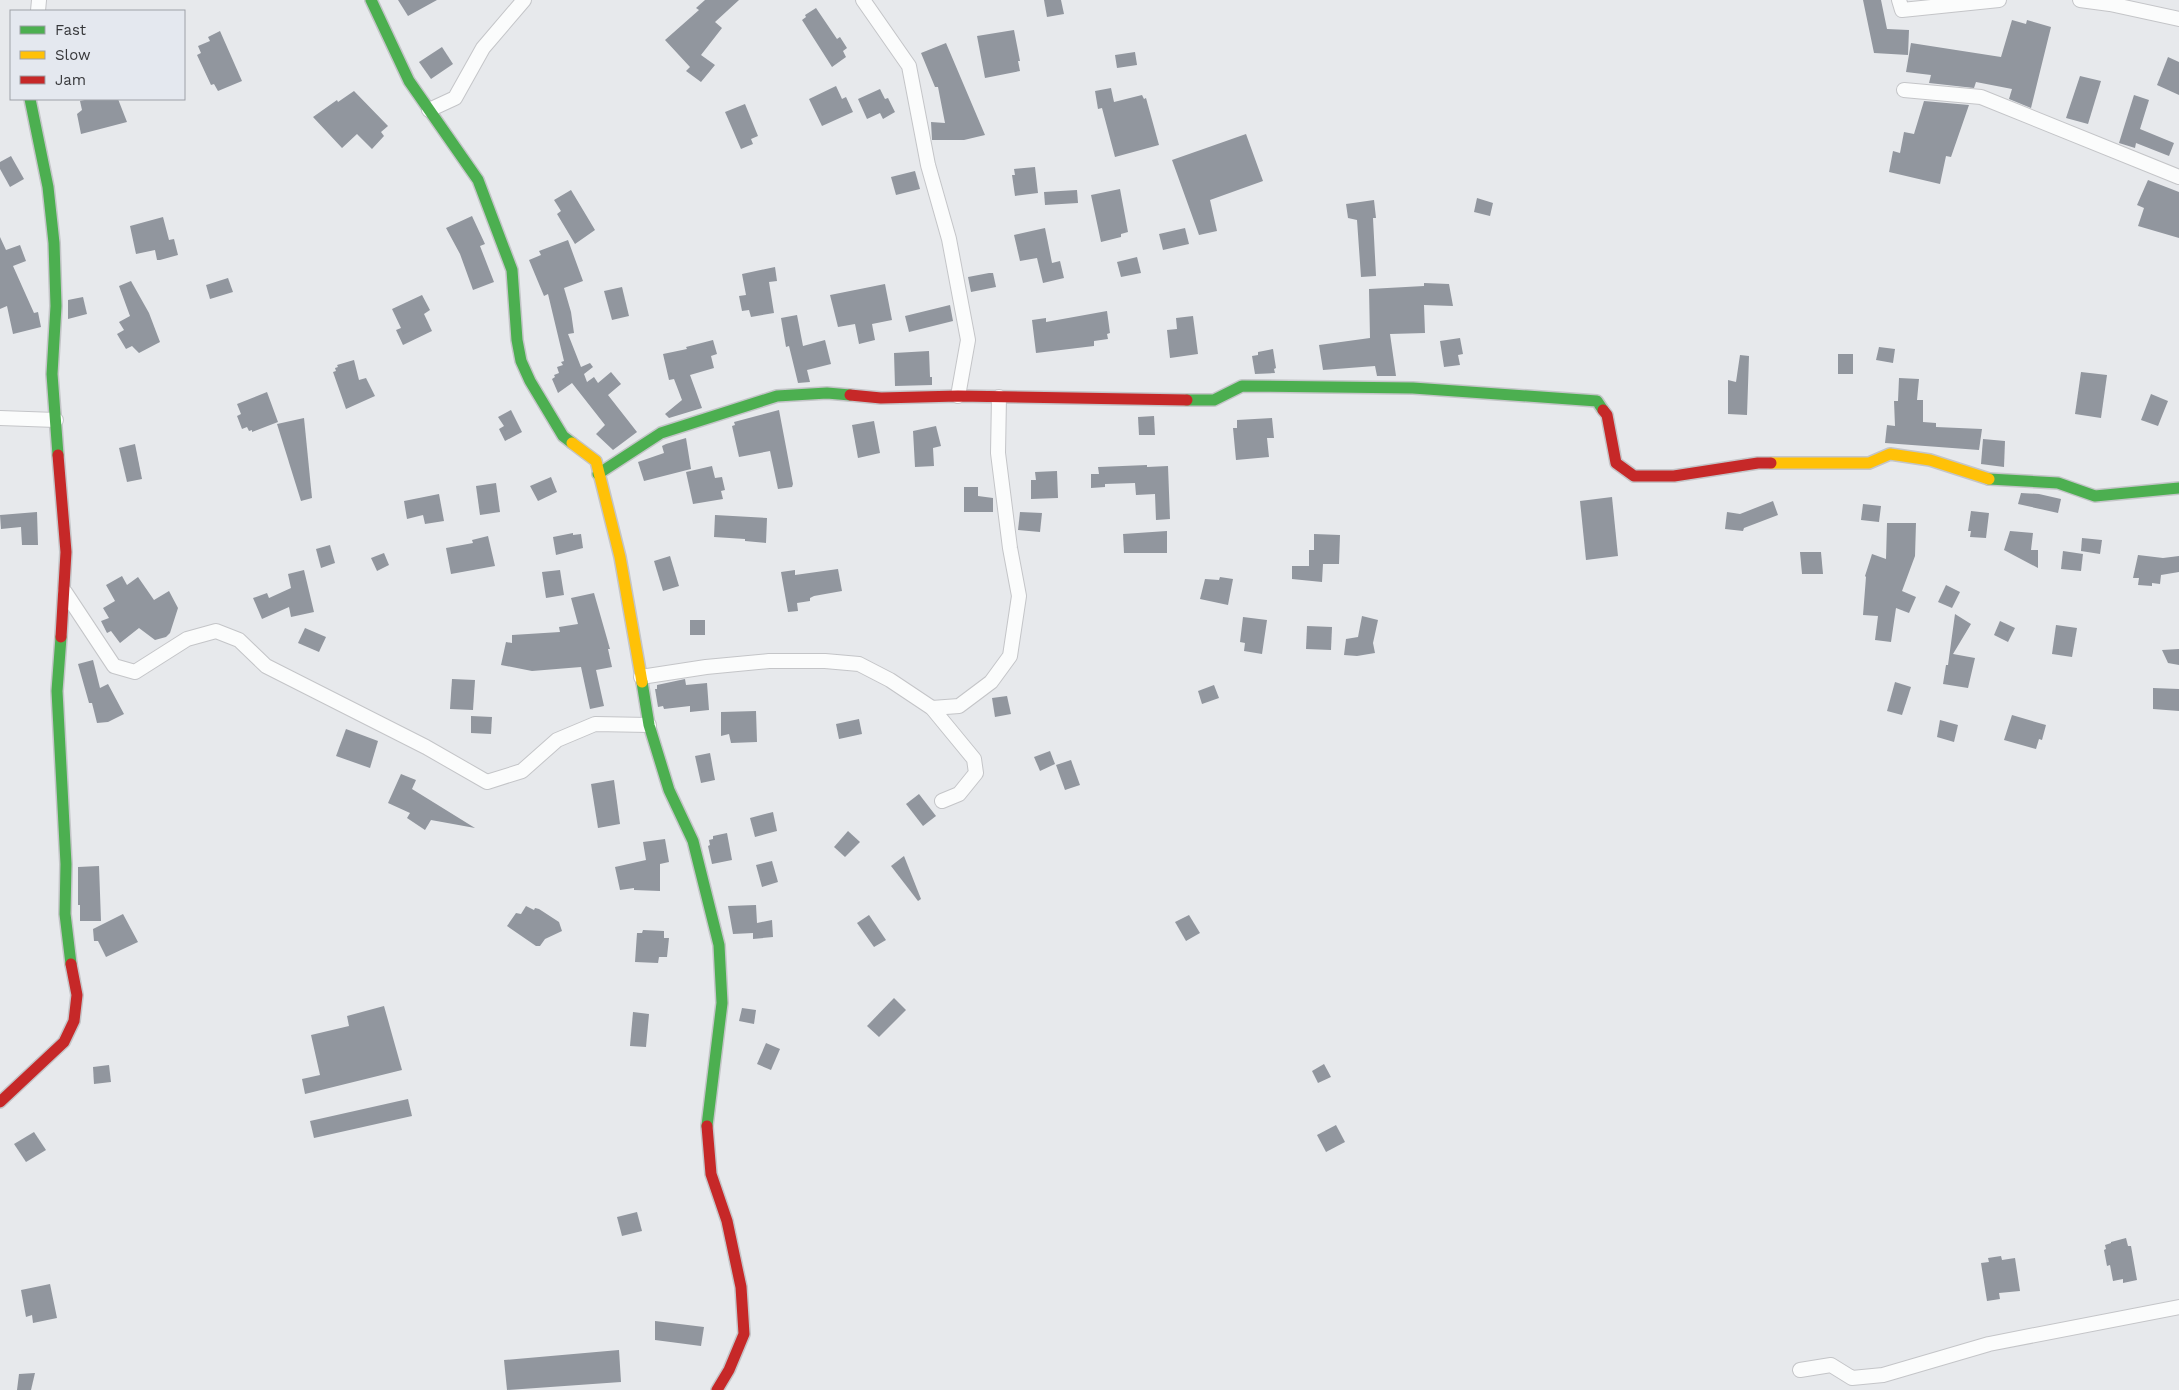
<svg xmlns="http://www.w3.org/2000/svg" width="2179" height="1390" viewBox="0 0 2179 1390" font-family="'Work Sans',sans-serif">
<rect width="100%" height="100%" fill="#e7e9ec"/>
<g fill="#91969e">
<path d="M398 0H437L408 16Z"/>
<path d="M705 0H739L715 22 722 28 701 55 715 65 701 82 686 71 690 67 665 40 699 10 696 8Z"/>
<path d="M1044 0H1061L1064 14 1047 17Z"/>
<path d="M1863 0H1881L1887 29 1909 30 1908 55 1874 53Z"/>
<path d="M816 8 837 39 840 37 847 48 843 51 846 57 832 67 802 20 806 17 805 15Z"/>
<path d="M2012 20 2026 24 2027 20 2051 27 2031 108 2009 99 2012 89 1976 82 1974 88 1929 83 1931 75 1906 72 1911 43 2001 57Z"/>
<path d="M1014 30 1020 61H1018L1020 71 985 78 977 36Z"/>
<path d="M220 31 242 81 218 91 214 84 211 85 197 55 201 53 198 46 210 41 208 37Z"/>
<path d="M946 43 985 135 964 140H932L931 122 945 123 938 87H935L921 53Z"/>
<path d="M442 47 453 64 431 79 419 62Z"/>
<path d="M1135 52 1137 65 1117 68 1115 55Z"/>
<path d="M2168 57 2179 62V95L2157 85Z"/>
<path d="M2080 76 2101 81 2088 124 2066 118Z"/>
<path d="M836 86 842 99 846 97 853 112 822 126 809 99Z"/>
<path d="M1111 88 1114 102 1142 95 1144 99 1146 98 1159 145 1115 157 1102 108 1098 109 1095 91Z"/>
<path d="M880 89 885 99 888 98 895 112 883 119 880 113 867 119 858 99Z"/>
<path d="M354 91 388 126 381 132 384 136 372 149 357 134 342 148 313 117 337 100 338 102Z"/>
<path d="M2134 95 2149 100 2140 129 2174 143 2169 156 2136 143 2135 148 2119 143Z"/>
<path d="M89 99H118L127 122 81 134 77 114 82 110 80 101Z"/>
<path d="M1924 101 1969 105 1951 157 1946 156 1940 184 1889 172 1893 151 1900 153 1904 132 1914 134Z"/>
<path d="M745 104 758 136 751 139 753 144 741 149 725 112Z"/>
<path d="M1246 134 1263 181 1210 200 1217 231 1199 235 1172 160Z"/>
<path d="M11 156 24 179 10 187 0 169V162Z"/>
<path d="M1035 167 1038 193 1015 196 1012 175H1015L1014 169Z"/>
<path d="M915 171 920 189 896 195 891 177Z"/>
<path d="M2148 180 2179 192V238L2138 226 2144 208 2137 205Z"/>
<path d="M1120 189 1128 232 1121 234V237L1101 242 1091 195Z"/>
<path d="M571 190 595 230 575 244 557 214 561 211 554 200Z"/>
<path d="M1077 190 1078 203 1045 205 1044 192Z"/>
<path d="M1477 198 1493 203 1490 216 1474 212Z"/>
<path d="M1374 200 1376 218H1373L1376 276 1361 277 1357 220 1348 218 1346 204Z"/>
<path d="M472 216 485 244 480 246 494 282 473 290 460 254 446 228Z"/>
<path d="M163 217 169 240 174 239 178 255 160 260H157L155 250 136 254 130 226Z"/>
<path d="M1045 228 1052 263 1060 261 1064 278 1043 283 1037 258 1020 261 1014 235Z"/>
<path d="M1185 228 1189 244 1163 250 1159 234Z"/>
<path d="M0 237 6 250 20 245 26 261 13 266 34 313 38 312 41 327 13 334 7 306 0 309Z"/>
<path d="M568 240 583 281 564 288 571 312 574 333 568 334 581 367 590 363 593 367 584 374 587 382 594 377 598 383 611 372 621 384 608 395 637 432 613 450 596 434 605 425 572 383 558 393 552 379 555 377 554 375 559 373 557 367 563 365 561 362 564 361 548 294 544 296 529 260 541 255 539 251Z"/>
<path d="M1137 257 1141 273 1121 277 1117 262Z"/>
<path d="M775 267 777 281 769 282 774 313 751 317 749 310 742 311 739 296 746 295 742 274Z"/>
<path d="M989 273H993L996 287 971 292 968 277Z"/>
<path d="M228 278 233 292 210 299 206 285Z"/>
<path d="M131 281 149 313 160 342 139 353 132 346 126 349 117 334 124 330 119 322 130 316 119 286Z"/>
<path d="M1424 283 1449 284 1453 306 1424 305 1425 333 1390 334 1396 376H1377L1375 366 1323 370 1319 345 1370 338 1369 289 1424 286Z"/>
<path d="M885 284 892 320 872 324 875 340 859 344 855 324 838 327 830 295Z"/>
<path d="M622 287 629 316 612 320 604 291Z"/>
<path d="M422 295 430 310 424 314 432 331 403 345 396 330 401 328 392 309Z"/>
<path d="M83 297 87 314 68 319V300Z"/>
<path d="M950 305 953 321 909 332 905 316Z"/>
<path d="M1107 311 1110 333 1107 334 1108 339 1094 341V346L1036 353 1032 320 1046 318V322Z"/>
<path d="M797 315 803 346 825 340 831 364 807 370 810 382 798 383 789 346 786 347 781 318Z"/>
<path d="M1193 316 1198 354 1170 358 1167 330 1177 329 1176 318Z"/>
<path d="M1460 338 1463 354 1458 355 1460 365 1444 367 1440 341Z"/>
<path d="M713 340 717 354 711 356 714 368 690 375 702 408 669 418 665 414 682 400 674 379 669 380 663 354 687 349 686 347Z"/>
<path d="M1879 347 1895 349 1893 363 1876 360Z"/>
<path d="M1273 349 1276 368 1274 369 1275 373 1255 374 1252 356 1258 355V352Z"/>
<path d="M929 351 930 377H932V385L895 386 894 353Z"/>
<rect x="1838" y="354" width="15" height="20"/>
<path d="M1740 355 1749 356 1747 415 1728 414V380L1736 382Z"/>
<path d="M354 360 359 380 366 378 375 396 346 409 333 372 336 371 335 368 338 367 337 365Z"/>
<path d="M2081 372 2107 375 2101 418 2075 414Z"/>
<path d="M1899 378 1919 379 1917 400H1923V422L1936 423V427L1982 429 1979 450 1885 443 1887 425 1895 426 1894 401H1898Z"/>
<path d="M267 392 278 422 252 432V430L249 431 247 427 242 429 237 416 241 414 237 404Z"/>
<path d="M2151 394 2168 401 2158 426 2141 420Z"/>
<path d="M511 410 522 432 505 441 499 429 504 426 498 417Z"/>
<path d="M779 410 793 484 792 487 778 489 770 451 739 457 732 426 735 425 734 422Z"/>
<path d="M1154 416 1155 435H1139L1138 417Z"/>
<path d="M304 418 312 498 301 501 277 424Z"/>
<path d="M1272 418 1274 438H1267L1269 457 1236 460 1233 428H1237V420Z"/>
<path d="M874 421 880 453 858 458 852 425Z"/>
<path d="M936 426 941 446 933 448 934 466 915 467 913 431Z"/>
<path d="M686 438 691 469 644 481 638 462 664 453 662 446 666 444Z"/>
<path d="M1983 439 2005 441 2004 467 1981 464Z"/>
<path d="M135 444 142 479 127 482 119 448Z"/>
<path d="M1147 465V467L1168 466 1170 519 1156 520 1155 494 1136 495 1135 483 1105 484V487L1091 488V474H1099L1098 467Z"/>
<path d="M712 466 715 478 722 477 725 490 721 491 723 499 693 504 686 472Z"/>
<path d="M1057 471 1058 498 1031 499V480H1036L1035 472Z"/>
<path d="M551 477 557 492 538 501 530 486Z"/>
<path d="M496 483 500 512 480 515 476 486Z"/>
<path d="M964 487H978V496L993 498V512H964Z"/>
<path d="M2021 493 2039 494 2061 499 2058 513 2018 504Z"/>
<path d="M439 494 444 521 425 524 423 515 407 519 404 501Z"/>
<path d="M1612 497 1618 556 1586 560 1580 501Z"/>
<path d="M1773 501 1778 515 1744 528 1743 531 1725 529 1727 512 1740 514Z"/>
<path d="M1863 504 1881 506 1879 522 1861 520Z"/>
<path d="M1971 511 1989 513 1986 538 1970 537 1971 531H1968Z"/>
<path d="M37 512 38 545H22L21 527 1 529 0 515Z"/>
<path d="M1020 512 1042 513 1040 532 1018 530Z"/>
<path d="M715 515 767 518 766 543 745 541V539L714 537Z"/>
<path d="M1887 523H1916L1915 556 1902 591 1916 597 1909 613 1896 608 1891 642 1875 640 1878 616 1863 615 1866 577 1865 576 1872 554 1886 559Z"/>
<path d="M1167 531V553H1124L1123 534Z"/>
<path d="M2010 531 2033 533 2031 550H2038V568L2004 550Z"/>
<path d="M573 533V535L581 534 583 548 556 555 553 537Z"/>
<path d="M1314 534 1340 535 1339 564H1323L1322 582 1292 579V566H1309V550H1314Z"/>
<path d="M488 536 495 566 451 574 446 548 473 543 472 540Z"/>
<path d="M2082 538 2102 540 2100 554 2081 551Z"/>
<path d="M330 545 335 563 321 568 316 549Z"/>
<path d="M2063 551 2083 554 2081 571 2061 569Z"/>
<path d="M1800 552H1821L1823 574H1802Z"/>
<path d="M384 553 389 565 377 571 371 558Z"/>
<path d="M2138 555 2163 558 2179 556V572L2161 575 2160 584 2152 583V586L2138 585 2139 578H2133Z"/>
<path d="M670 556 679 586 663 591 654 561Z"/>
<path d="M838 569 842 591 814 596 810 598V601L797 603 798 611 788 612 781 572 795 570V575Z"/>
<path d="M304 570 314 612 291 617 289 607 262 619 253 598 267 593 269 598 291 588 288 574Z"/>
<path d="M560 570 564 595 546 598 542 572Z"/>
<path d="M122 576 127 585 138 577 154 600 169 591 178 608 170 633 166 637 155 640 139 628 120 643 111 631 107 633 101 621 109 618 103 608 115 601 106 585Z"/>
<path d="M1220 577 1233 579 1228 605 1200 599 1205 579 1219 580Z"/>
<path d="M1946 585 1960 592 1952 608 1938 602Z"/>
<path d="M594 593 610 649H608L612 667 596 670 604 706 590 709 581 667 532 671 501 665 506 642 512 643V635L560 632 559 627 578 624 571 598Z"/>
<path d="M1955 614 1971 624 1953 654 1975 658 1968 688 1943 684 1946 665H1948Z"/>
<path d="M1362 616 1378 620 1373 643 1375 653 1357 656 1344 655 1346 639 1358 637Z"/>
<path d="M1243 617 1267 620 1262 654 1244 651 1245 643 1240 642Z"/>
<rect x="690" y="620" width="15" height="15"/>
<path d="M2000 621 2015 628 2008 642 1994 635Z"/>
<path d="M2056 625 2077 628 2072 657 2052 654Z"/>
<path d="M1307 626 1332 627 1331 650 1306 649Z"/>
<path d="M305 628 326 637 319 652 298 643Z"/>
<path d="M2179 649V665L2168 663 2162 650Z"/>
<path d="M93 660 100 688 108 684 124 714 108 722 97 723 92 703H89L78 664Z"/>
<path d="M452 679 475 680 473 710 450 709Z"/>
<path d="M685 679 686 685 707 683 709 710 690 712V706L664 709 663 706 658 707 655 689H657V685Z"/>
<path d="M1895 682 1911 687 1902 715 1887 711Z"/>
<path d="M1214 685 1219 698 1202 704 1198 691Z"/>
<path d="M2153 688 2179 689V711L2153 709Z"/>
<path d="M1007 696 1011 714 995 717 992 698Z"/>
<path d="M756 711 757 742 731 743 729 734 721 736V712Z"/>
<path d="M2012 715 2046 725 2042 740 2039 739 2036 749 2004 740Z"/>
<path d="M471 716 492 717 491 734 471 733Z"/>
<path d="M859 719 862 734 839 739 836 724Z"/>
<path d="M1940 720 1958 725 1954 742 1937 737Z"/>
<path d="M346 729 378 741 370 768 336 756Z"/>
<path d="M1050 751 1055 764 1040 771 1034 757Z"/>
<path d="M710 753 715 780 701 783 695 756Z"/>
<path d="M1071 760 1080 785 1065 790 1056 765Z"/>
<path d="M401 774 416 780 412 789 475 828 431 820 425 830 407 818 410 813 388 803Z"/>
<path d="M614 780 620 824 598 828 591 784Z"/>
<path d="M919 794 936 816 923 826 906 804Z"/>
<path d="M773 812 777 831 755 837 750 818Z"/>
<path d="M848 831 860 842 845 857 834 847Z"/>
<path d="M727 833 732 860 712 864 708 846 710 845 709 840 713 839V836Z"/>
<path d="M665 839 669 862 660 864V891L634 890V888L620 890 615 867 646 860 643 842Z"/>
<path d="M904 856 921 899 918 901 891 866Z"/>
<path d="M772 861 778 882 762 887 756 865Z"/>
<path d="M99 866 101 921H80V905H78V867Z"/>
<path d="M756 905 757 923 772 920 773 937 753 939V933L733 934 728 906Z"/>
<path d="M526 906 534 910 535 908 539 909 559 922 562 931 545 939 540 946H536L507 926 516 913 521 914Z"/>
<path d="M123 914 138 942 106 957 98 941H94L93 929Z"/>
<path d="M869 915 886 940 874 947 857 923Z"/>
<path d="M1189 915 1200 933 1186 941 1175 922Z"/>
<path d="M643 930 664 931V938H669L667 957H659L658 963 635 962 637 933H642Z"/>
<path d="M894 998 906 1010 879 1037 867 1026Z"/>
<path d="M384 1006 402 1070 305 1094 302 1079 320 1075 311 1035 349 1026 347 1016Z"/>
<path d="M742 1008 756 1010 754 1024 739 1021Z"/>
<path d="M633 1012 649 1014 646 1047 630 1046Z"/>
<path d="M766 1043 780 1049 771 1070 757 1064Z"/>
<path d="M1324 1064 1331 1077 1318 1083 1312 1071Z"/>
<path d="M109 1065 111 1082 94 1084 93 1067Z"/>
<path d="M408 1099 412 1116 314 1138 310 1121Z"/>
<path d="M1336 1125 1345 1142 1326 1152 1317 1135Z"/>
<path d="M34 1132 46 1150 26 1162 14 1144Z"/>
<path d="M637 1212 642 1231 622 1236 617 1217Z"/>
<path d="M2126 1238 2128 1246H2131L2137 1280 2123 1283V1279L2113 1281 2110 1265 2107 1266 2104 1250 2106 1249 2105 1245 2111 1243V1242Z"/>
<path d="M2001 1256 2002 1260 2015 1258 2020 1291 1999 1293 2000 1299 1987 1301 1981 1263 1989 1262 1988 1258Z"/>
<path d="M50 1284 57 1318 33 1323 32 1315 26 1317 21 1290Z"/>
<path d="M655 1321 704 1327 701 1346 655 1340Z"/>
<path d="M619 1350 621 1382 507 1390 504 1360Z"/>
<path d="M35 1373 31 1390H17L19 1374Z"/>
</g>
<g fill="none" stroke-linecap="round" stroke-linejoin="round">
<g stroke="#c4c5c8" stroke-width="16">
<g id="street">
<path d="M863 0 909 66 928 165 949 239 968 340 958 396"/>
<path d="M1899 0 1902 10 1999 0"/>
<path d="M2080 0 2110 4 2179 19"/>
<path d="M38 11 39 0"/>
<path d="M1904 90 1981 97 2179 177"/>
<path d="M429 110 455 98 483 48 524 0"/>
<path d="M0 418 56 420"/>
<path d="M65 592 114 666 135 672 187 639 216 631 239 640 266 666 426 747 487 782 522 771 557 740 595 724 649 725"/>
<path d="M641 677 706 667 769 661H825L859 664 890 680 932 708 974 759 976 773 959 794 942 801"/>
<path d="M932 708 959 706 991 682 1010 656 1019 596 1010 548 998 453 999 397"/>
<path d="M1800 1370 1831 1365 1852 1378 1883 1375 1989 1344 2179 1307"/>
</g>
</g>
<g stroke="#c4c5c8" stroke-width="14">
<g id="fast">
<path d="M371 0 409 81 478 180 512 270 517 340 521 361 530 381 563 436 572 443"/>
<path d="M30 99 48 187 54 243 56 306 52 374 58 455"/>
<path d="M1187 400H1214L1242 386 1413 388 1597 401 1603 410"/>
<path d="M598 474 661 433 777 396 827 393 850 395"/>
<path d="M1989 479 2058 483 2095 496 2179 488"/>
<path d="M61 637 57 691 66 864 65 914 71 964"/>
<path d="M642 682 649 725 669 790 693 841 719 945 722 1003 707 1126"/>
</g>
</g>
<g stroke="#c4c5c8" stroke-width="14">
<g id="slow">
<path d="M572 443 596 461 620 557 642 682"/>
<path d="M1771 463H1869L1890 454 1930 460 1989 479"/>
</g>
</g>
<g stroke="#c4c5c8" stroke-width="14">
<g id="jam">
<path d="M850 395 881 398 958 396 1187 400"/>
<path d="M1603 410 1607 415 1616 463 1634 476H1674L1758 463H1771"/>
<path d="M58 455 66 552 61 637"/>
<path d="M0 1102 64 1042 74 1021 77 995 71 964"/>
<path d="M707 1126 711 1174 727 1221 741 1287 744 1334 729 1370 717 1390"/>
</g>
</g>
<use href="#street" stroke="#fbfcfc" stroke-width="14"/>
<use href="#fast" stroke="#4caf50" stroke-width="11"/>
<use href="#slow" stroke="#ffc107" stroke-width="11"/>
<use href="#jam" stroke="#c62828" stroke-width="11"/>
</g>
<rect x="10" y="10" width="175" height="90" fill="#e4e8ef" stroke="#9ea1a7"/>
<rect x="20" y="26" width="25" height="8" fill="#4caf50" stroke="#9ea1a7"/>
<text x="55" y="35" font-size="15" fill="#36373a">Fast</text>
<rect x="20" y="51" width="25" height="8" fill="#ffc107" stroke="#9ea1a7"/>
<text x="55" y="60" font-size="15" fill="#36373a">Slow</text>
<rect x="20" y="76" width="25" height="8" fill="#c62828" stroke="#9ea1a7"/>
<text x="55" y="85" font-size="15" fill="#36373a">Jam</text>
</svg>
